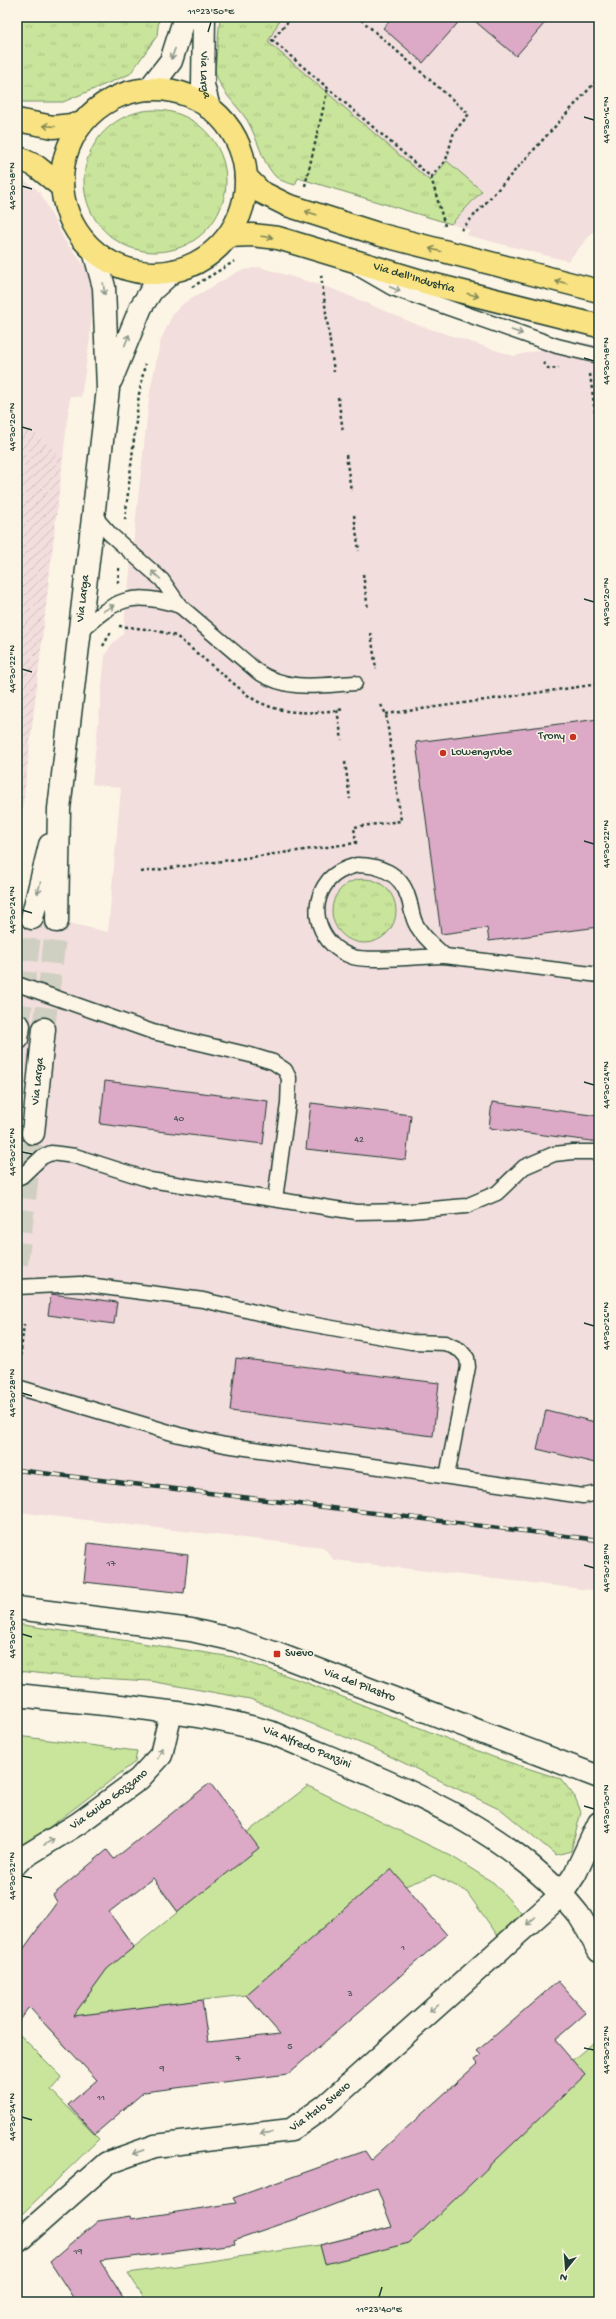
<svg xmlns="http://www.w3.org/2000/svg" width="616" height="2319" viewBox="0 0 616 2319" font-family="'Gochi Hand',sans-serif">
<defs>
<pattern id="industrial-furrows" width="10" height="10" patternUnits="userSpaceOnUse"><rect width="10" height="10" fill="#f2dedc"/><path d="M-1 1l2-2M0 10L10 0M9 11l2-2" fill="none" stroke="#cfbfbd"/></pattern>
<pattern id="grass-tufts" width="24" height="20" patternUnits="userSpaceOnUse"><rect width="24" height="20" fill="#c9e49b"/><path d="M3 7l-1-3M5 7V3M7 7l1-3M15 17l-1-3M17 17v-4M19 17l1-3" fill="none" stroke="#acc486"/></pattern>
</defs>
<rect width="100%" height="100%" fill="#fcf5e5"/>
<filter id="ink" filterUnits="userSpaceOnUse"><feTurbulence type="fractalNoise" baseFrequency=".025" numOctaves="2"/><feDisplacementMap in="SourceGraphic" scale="8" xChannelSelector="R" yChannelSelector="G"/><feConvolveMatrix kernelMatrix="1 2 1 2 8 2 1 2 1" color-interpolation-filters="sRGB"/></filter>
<g filter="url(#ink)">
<g fill="#f2dedc">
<path d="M220 17H599V225L568 261 466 235 470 230 298 178 295 185 279 180 268 167 247 121 226 95 217 78 215 71Z"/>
<path d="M17 175 40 192 65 241 88 270 93 291 90 339 81 397 70 396 63 458 17 417Z"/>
<path d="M259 267 333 289 418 325 514 356 577 341 599 346V1591L334 1560 323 1547 17 1512V916L69 923 108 932 121 788 92 784 105 656 111 645 123 634 150 391 161 339 173 314 184 303 239 271Z"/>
</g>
<path fill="url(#industrial-furrows)" d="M17 417 63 458 17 857Z"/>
<g fill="url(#grass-tufts)" stroke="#749068">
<path d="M17 17H159L157 36 130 74 63 102H19L17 100Z"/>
<path d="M220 17H281L268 42 430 181 447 161 482 191 451 224 298 178 295 185C288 183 280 181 275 176 261 161 258 138 247 120 236 103 220 92 215 71Z"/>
<circle cx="155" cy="181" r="71"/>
<circle cx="364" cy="911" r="32"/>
<path d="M17 1624 233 1657 305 1682 493 1757 561 1779 575 1797 581 1812 571 1851 556 1855 503 1811 375 1749 250 1699 150 1681 65 1676 17 1671Z"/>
</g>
<g fill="#c9e49b" stroke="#749068">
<path d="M17 1736 137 1751 135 1762 17 1852Z"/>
<path d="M308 1786 451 1856 494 1883 521 1913 498 1936 466 1891 434 1875 405 1886 262 2013 246 1995 202 2000 67 2048 44 2023 97 1948 122 1930 134 1947 178 1912 165 1895Z"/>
<path d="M17 2032 62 2077 51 2090 99 2139 17 2219Z"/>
<path d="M599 2038V2302H147L128 2273 320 2245 400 2225 540 2087Z"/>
</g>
<g fill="#dca9c6" stroke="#1f3d34">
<path d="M393 17H463L423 63 383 28Z"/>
<path d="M470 17H550L516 56Z"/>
<path d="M599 719V927L489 941 487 928 441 934 416 742Z"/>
<path d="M105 1081 268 1101 263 1144 100 1124Z"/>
<path d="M492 1102 599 1116V1142L489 1128Z"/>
<path d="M311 1103 411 1115 406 1160 306 1149Z"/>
<path d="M51 1294 117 1302 114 1324 48 1315Z"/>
<path d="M236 1358 439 1383 433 1436 230 1411Z"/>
<path d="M546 1410 599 1423V1464L537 1449Z"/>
<path d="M88 1543 188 1555 184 1593 84 1582Z"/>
<path d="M210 1783 259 1848 178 1912 153 1878 109 1912 134 1947 107 1969 73 2016 202 2000 208 2042 280 2034 246 1995 391 1869 447 1935 288 2074 144 2092 95 2134 68 2105 97 2080 29 2007 17 2023V1958L57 1902 53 1895 107 1850 114 1859Z"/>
<path d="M558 1981 586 2013 555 2040 585 2075 409 2243 325 2264 320 2245 392 2227 377 2188 304 2216 234 2240 235 2244 100 2261 126 2302H76L50 2262 98 2221 130 2216 131 2219 236 2203 233 2198 365 2151 371 2160 477 2064 474 2060 481 2055 477 2051Z"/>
</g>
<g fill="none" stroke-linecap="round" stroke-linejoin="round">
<g stroke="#d0d0c2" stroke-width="22" stroke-dasharray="22 11" stroke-linecap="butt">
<path d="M19 1026 32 918"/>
<path d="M44 1029 57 921"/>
<path d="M17 1264 33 1133"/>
</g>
<g stroke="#1f3d34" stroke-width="17">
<g id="service">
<path d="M359 269 392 288 557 346 599 356"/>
<path d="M93 515 110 534 162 580 180 606 258 672C290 692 320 685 355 683"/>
<path d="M79 633C115 599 131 590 180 606"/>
<path d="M357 865C379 865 401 873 408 897 412 907 411 917 417 926 424 938 435 947 445 956 425 956 368 962 353 957 320 946 306 909 328 881 335 872 346 868 357 865Z"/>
<path d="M445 956 599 975"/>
<path d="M17 984 153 1032 250 1055 273 1062 285 1070 289 1078 288 1104 275 1199"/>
<path d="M17 1178 22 1176 42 1157 51 1153 75 1156 150 1180 356 1212 410 1211 466 1206 497 1193 524 1167 554 1154 573 1152H599"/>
<path d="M17 1287 80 1284 203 1300 293 1321 411 1342 445 1343 460 1350 467 1358 468 1367 447 1476"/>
<path d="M17 1387 179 1435 225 1445 583 1496 599 1493"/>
</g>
</g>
<g stroke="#1f3d34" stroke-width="25">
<g id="minor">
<path id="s1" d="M17 1863 21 1859 79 1823 139 1779 161 1755 171 1713"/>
<path id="s2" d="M17 2242 107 2163 155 2146 291 2130 325 2106 561 1895 575 1874 599 1823"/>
</g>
</g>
<g stroke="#1f3d34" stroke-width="25">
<g id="tertiary">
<path d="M111 380 141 307 152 290 173 271"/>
<path d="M32 918 50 845"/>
<path id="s3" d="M57 921 59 809 108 389 104 287 94 251"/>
<path d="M17 1039 19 1026"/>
<path id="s4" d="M33 1133 44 1029"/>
<path id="s5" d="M17 1608 191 1630 235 1640 277 1654 599 1777"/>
<path id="s6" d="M17 1695C101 1705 188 1709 270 1732 377 1779 503 1819 578 1914 586 1925 592 1939 599 1951"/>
</g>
</g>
<g stroke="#1f3d34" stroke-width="25">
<g id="secondary">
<path id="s7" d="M204 17 203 85 209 108"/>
<path d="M149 89 171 61 185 17"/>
</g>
</g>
<g stroke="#1f3d34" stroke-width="25">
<g id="primary">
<circle cx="154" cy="181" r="92"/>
<path d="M17 120 53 127 81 124"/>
<path d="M17 157 36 166 62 187"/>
<path d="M246 177 261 192 287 205 381 235 599 291"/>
<path id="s8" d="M228 236 252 235 278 238 431 284 599 326"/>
</g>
</g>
<g stroke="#1f3d34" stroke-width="2.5" stroke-dasharray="3 3" stroke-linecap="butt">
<path d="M292 17 272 40 431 177 446 160 454 132 469 114 358 17"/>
<path d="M431 177 445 226"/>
<path d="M305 186 328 88"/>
<path d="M461 230 599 78"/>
<path d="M321 275 334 372"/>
<path d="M192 287 235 261"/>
<path d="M543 363 549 369 559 368"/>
<path d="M590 374 599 442"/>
<path d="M338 397 343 431"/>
<path d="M346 455 351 491"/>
<path d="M354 515 359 551"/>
<path d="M125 520 139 394 145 364"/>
<path d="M363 574 368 609"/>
<path d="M118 583 119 568"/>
<path d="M119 626 154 630 176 636 250 697C280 716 311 714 345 709"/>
<path d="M371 633 376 669"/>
<path d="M103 646 111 632"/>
<path d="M337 710 342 740"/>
<path d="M386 714 599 684"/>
<path d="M345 762 350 799"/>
<path d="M141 872 356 843 354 827 401 821 386 714 381 705"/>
<path d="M19 1368 24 1324"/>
</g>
<use href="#service" stroke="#fcf5e5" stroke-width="14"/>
<use href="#minor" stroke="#fcf5e5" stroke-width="22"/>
<use href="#tertiary" stroke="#fcf5e5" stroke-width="22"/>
<use href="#secondary" stroke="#fcf5e5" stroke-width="22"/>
<use href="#primary" stroke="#f8e281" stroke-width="22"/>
<g stroke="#1f3d34" stroke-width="4.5">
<path id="rail" d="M17 1470 599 1540"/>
</g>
<use href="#rail" stroke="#fcf5e5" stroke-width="3" stroke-dasharray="9" stroke-linecap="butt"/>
</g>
<defs><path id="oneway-shaft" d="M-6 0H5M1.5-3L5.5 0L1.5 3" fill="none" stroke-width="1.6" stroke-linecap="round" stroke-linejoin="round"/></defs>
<g stroke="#8e998c">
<use href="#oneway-shaft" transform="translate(173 54) rotate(111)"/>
<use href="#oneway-shaft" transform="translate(104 289) rotate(83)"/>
<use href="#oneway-shaft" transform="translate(395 289) rotate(23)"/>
<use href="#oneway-shaft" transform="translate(517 332) rotate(19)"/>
<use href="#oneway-shaft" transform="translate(127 340) rotate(-68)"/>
<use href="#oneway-shaft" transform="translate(156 575) rotate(-138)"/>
<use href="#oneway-shaft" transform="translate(109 608) rotate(-29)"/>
<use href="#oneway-shaft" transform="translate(39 888) rotate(104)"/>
<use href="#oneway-shaft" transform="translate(160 1753) rotate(-66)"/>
<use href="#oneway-shaft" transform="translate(49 1842) rotate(-31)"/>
<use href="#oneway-shaft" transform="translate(531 1921) rotate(138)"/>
<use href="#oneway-shaft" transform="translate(434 2008) rotate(138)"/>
<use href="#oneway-shaft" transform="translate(266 2133) rotate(174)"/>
<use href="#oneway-shaft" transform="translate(138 2152) rotate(160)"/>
</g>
<g stroke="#818757">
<use href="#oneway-shaft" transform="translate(49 126) rotate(-175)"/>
<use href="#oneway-shaft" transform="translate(311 213) rotate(-162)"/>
<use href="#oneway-shaft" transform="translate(267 237) rotate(7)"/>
<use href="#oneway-shaft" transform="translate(435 250) rotate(-165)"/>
<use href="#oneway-shaft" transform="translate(561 282) rotate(-166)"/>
<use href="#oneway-shaft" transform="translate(473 295) rotate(15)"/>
</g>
</g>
<path fill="none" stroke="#1f3d34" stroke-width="1.5" d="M208 32 211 22M584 117 594 120M22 186 32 189M584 358 594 361M22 427 32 430M584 599 594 602M22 669 32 672M584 841 594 844M22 910 32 913M584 1082 594 1085M22 1152 32 1154M584 1323 594 1326M22 1393 32 1396M584 1565 594 1568M22 1634 32 1637M584 1806 594 1809M22 1876 32 1878M584 2048 594 2050M22 2117 32 2120M379 2297 382 2287"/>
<g fill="#c8321e" stroke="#fcf5e5" stroke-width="1.5">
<circle cx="573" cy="737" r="4"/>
<circle cx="443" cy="753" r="4"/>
<rect x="273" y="1650" width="8" height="8" rx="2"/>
</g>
<g text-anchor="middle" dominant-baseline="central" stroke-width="3" stroke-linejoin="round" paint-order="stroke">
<g font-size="10" fill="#4e5858">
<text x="179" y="1119">40</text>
<text x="359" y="1140">42</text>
<text x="111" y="1564">17</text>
<text x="403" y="1948">1</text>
<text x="350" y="1994">3</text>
<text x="290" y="2047">5</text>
<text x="238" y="2059">7</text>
<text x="162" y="2069">9</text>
<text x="101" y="2098">11</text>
<text x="78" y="2252">19</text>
</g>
<g font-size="12" fill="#1f3d34" stroke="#fcf5e5">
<text stroke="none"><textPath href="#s7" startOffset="58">Via Larga</textPath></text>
<text stroke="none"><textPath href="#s8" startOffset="192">Via dell'Industria</textPath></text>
<text stroke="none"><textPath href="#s3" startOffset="324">Via Larga</textPath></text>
<text stroke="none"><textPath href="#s4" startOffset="52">Via Larga</textPath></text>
<text stroke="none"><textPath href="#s5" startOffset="353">Via del Pilastro</textPath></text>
<text stroke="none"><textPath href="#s6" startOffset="296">Via Alfredo Panzini</textPath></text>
<text stroke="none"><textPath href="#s1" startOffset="112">Via Guido Gozzano</textPath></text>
<text stroke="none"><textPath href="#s2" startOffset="345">Via Italo Svevo</textPath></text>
</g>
<g font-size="12" fill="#1f3d34" stroke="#fcf5e5" text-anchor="start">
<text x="565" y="737" text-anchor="end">Trony</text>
<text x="451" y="753">Lowengrube</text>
<text x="285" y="1654">Svevo</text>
</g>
</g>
<rect width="616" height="2319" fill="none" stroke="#fcf5e5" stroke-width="44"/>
<g transform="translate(566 2269) rotate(197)" stroke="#fcf5e5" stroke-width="3" paint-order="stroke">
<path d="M0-3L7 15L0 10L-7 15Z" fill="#1f3d34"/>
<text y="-6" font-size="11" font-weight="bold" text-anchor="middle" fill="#1f3d34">N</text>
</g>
<rect x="22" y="22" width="572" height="2275" fill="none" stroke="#1f3d34" stroke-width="1.5"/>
<g font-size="10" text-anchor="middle" fill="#1f3d34">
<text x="211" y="14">11°23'50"E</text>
<text transform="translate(605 120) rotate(-90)" y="4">44°30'16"N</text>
<text transform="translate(11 186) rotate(-90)" y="4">44°30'18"N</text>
<text transform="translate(605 361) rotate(-90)" y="4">44°30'18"N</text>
<text transform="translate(11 427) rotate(-90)" y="4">44°30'20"N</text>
<text transform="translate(605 602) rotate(-90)" y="4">44°30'20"N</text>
<text transform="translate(11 669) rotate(-90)" y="4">44°30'22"N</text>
<text transform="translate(605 844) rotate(-90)" y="4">44°30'22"N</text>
<text transform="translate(11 910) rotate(-90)" y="4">44°30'24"N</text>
<text transform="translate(605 1085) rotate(-90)" y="4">44°30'24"N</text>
<text transform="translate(11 1152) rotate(-90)" y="4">44°30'26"N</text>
<text transform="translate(605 1326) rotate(-90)" y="4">44°30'26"N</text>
<text transform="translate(11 1393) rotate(-90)" y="4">44°30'28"N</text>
<text transform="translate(605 1568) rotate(-90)" y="4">44°30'28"N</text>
<text transform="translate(11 1634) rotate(-90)" y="4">44°30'30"N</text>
<text transform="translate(605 1809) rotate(-90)" y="4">44°30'30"N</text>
<text transform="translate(11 1876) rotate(-90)" y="4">44°30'32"N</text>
<text transform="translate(605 2050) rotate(-90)" y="4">44°30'32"N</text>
<text transform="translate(11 2117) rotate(-90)" y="4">44°30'34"N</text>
<text x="379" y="2312">11°23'40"E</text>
</g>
</svg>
